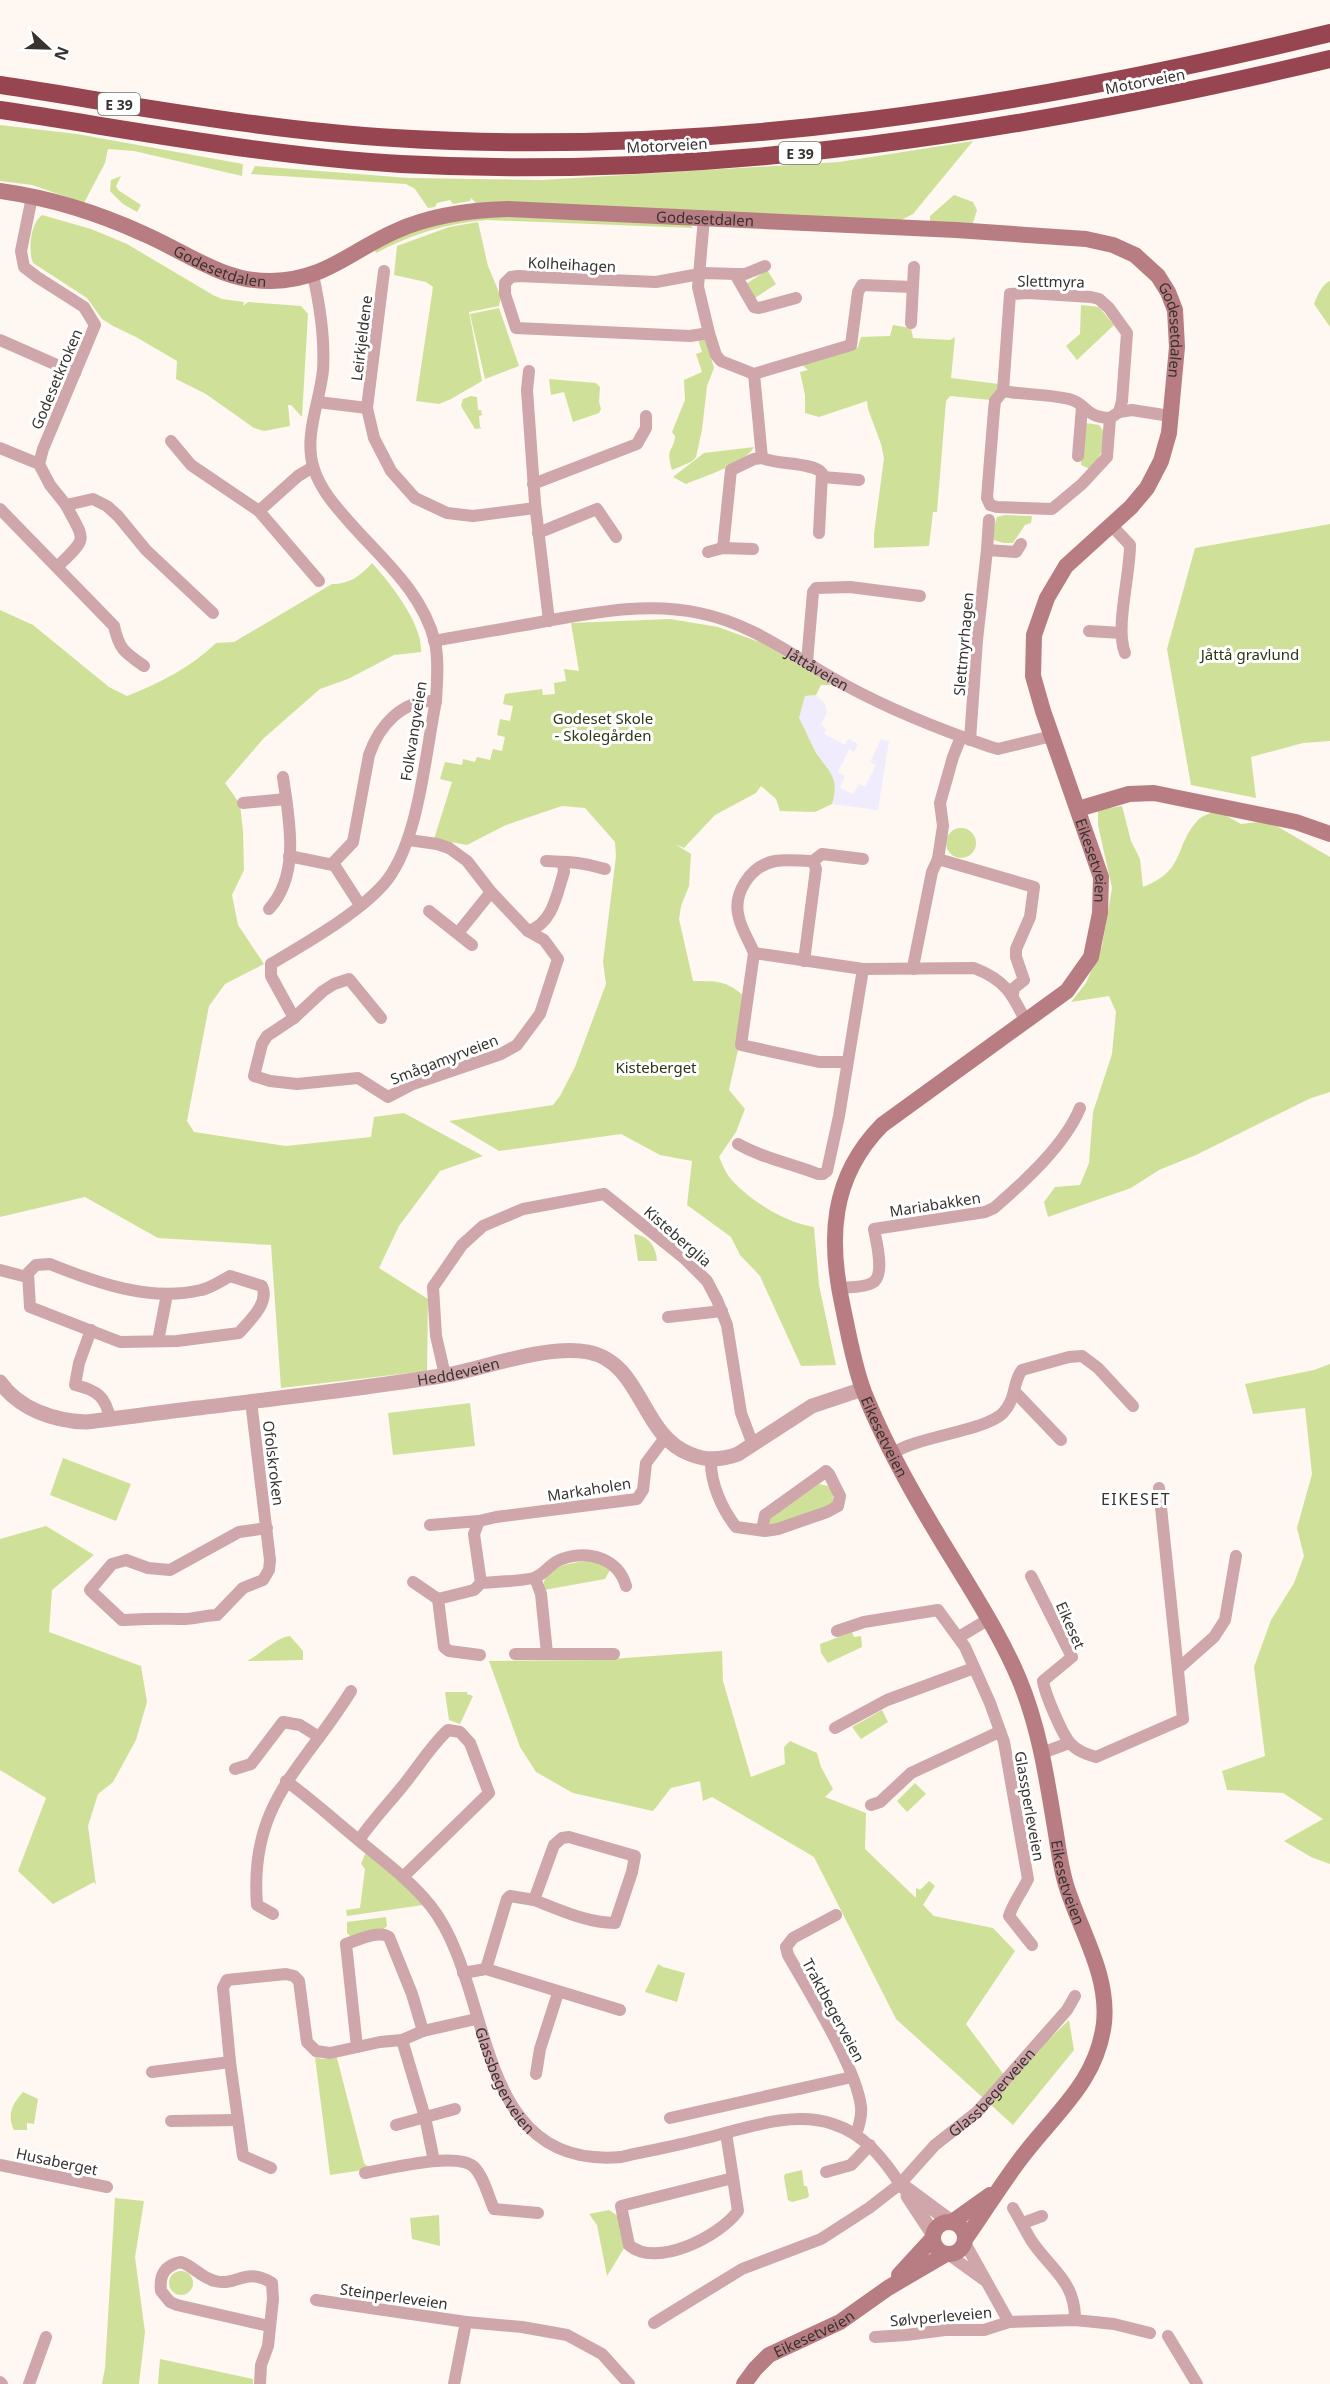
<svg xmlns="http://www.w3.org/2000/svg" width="1330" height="2384" viewBox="0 0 1330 2384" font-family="'Noto Sans',sans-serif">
<rect width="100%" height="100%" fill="#fff7f1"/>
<path fill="#f1ecfd" d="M816 695 825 704 827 712 821 725 826 728 824 734 845 745 848 739 858 744 854 752 849 749 838 772 845 776 840 788 853 794 859 784 865 787 876 765 870 762 881 739 889 741 878 810 832 804 774 790 798 708 805 696Z"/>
<g fill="#cfe199">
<path d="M0 125 77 134 243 164 242 176 134 151 108 149 105 163 84 203 32 185 0 181Z"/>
<path d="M973 141 913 214 899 221 479 206 471 198 470 201 453 204 450 200 437 203 435 207 428 208 415 189 406 184 251 174 255 166 409 178 542 180 839 162Z"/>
<path d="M121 176 116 186 118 190 141 205 137 212 123 204 110 191 111 180Z"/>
<path d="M954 195 973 202 977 210 973 223 930 224V216Z"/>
<path d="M42 215 91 229 127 244 213 295 222 299 244 302 243 306 248 302 301 306 308 314 302 417 291 405H288L290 426 264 431 254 428 206 394 176 379 177 361 136 337 113 326 102 319 87 298 33 263C28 251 30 224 42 215Z"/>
<path d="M479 215 689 224 693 228 487 220C447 223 412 234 376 253L374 249 415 230Z"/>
<path d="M478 222 488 266 501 297 499 306 469 312 482 381 451 399 439 404 416 401 433 287 426 282 394 275 397 246 449 227Z"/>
<path d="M767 270 776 284 755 298 746 284Z"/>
<path d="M1330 281V327L1314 304C1318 295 1321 285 1330 281Z"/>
<path d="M1081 305 1099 307 1114 325 1077 360 1066 346 1080 334Z"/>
<path d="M499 308 519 366 485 379 470 314Z"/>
<path d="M893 325 911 328 913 338 950 340 955 337 951 378 999 384 991 400 950 396 946 401 937 512H933L929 546 874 548V534L884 458 881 444 868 409 867 401 819 417 805 413V395L800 372 808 370 800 363 848 351 858 347 861 337 890 336Z"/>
<path d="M698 339 706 340 714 368 707 386 702 430 696 457 691 462 672 470C665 446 674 452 675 436L672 432 685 400 684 380 702 372 696 354 702 352Z"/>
<path d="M549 379 596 383 600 387 599 402 601 409 599 413 573 422 564 392 551 395Z"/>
<path d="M471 396 477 397 478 410H481L482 415 479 416 480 427 482 428 475 429 461 406 463 399Z"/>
<path d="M1086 423 1099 425C1112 439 1100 457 1090 469L1081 465 1084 427Z"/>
<path d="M754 447C746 463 703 477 686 484L673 477 704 453Z"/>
<path d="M1005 515 1032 516 1031 523 1025 525 1013 543H1003L994 540 993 530 997 517Z"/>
<path d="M1330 524V741L1303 743 1251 757 1256 798 1191 785 1167 649 1195 548Z"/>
<path d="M372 563C390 583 423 624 421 652L394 655 348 679 320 689 264 738 225 783 240 804 243 831 244 870 232 895 238 925 264 964 225 984 209 1006 187 1121 194 1132 286 1146 371 1137 374 1117 404 1113 483 1156 440 1171 399 1226 379 1268 428 1299 427 1371 281 1388 271 1245 158 1238 85 1197 0 1217V610L33 625 109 687 127 696C160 683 190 668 216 643L234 642 332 584C350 584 360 576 372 563Z"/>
<path d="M670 619 718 627 762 643 832 685H821L816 695 805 696 799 718C805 729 810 742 816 753 830 773 840 778 832 804L815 812 780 811 776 799 761 786 756 793 715 815 684 848 675 844 691 854 689 886 681 906 679 919 693 981C720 981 729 981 749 1001L729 1090 745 1109 736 1132 719 1157C722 1163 725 1172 730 1178 749 1200 785 1223 814 1227L819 1285 836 1365 801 1366 760 1276 740 1255 731 1237 687 1205 692 1161 660 1155 621 1134 499 1151 449 1121 553 1105 560 1096 575 1067 606 984 603 962 616 856 615 842 585 808 562 806 506 825 467 845 434 839 452 782 440 779 445 762 462 765 463 759 475 762 477 757 490 760 493 749 502 751 505 737 497 735 500 719 510 721 513 706 503 704 505 694 542 689 543 695 555 694 554 683 566 681 564 669 579 671 571 623Z"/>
<path d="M1122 806 1131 841 1140 859 1143 887C1187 870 1173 846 1199 819 1204 815 1211 813 1216 810L1241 824 1268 821 1330 857V1092L1311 1098 1196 1155 1159 1170 1131 1188 1048 1217 1044 1202 1055 1187 1080 1185 1089 1163 1093 1112 1112 1054 1116 1012 1109 996 1071 1002 1086 983 1102 946 1112 888 1098 825V810Z"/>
<circle cx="961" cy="843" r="15"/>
<path d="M634 1234C649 1236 656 1247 657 1261H638Z"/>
<path d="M1330 1364V1864L1311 1857 1284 1841 1323 1819 1283 1793 1227 1790 1222 1771 1265 1756 1254 1667 1271 1620 1294 1583 1304 1556 1297 1528 1312 1474 1305 1408 1253 1414 1245 1384 1314 1370Z"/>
<path d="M470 1403 475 1446 393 1455 388 1413Z"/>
<path d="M63 1458 131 1484 116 1521 50 1495Z"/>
<path d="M819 1484 828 1486 833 1491V1504L772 1527 769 1523 768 1519Z"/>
<path d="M46 1526 94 1555 52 1590 49 1632 141 1666 147 1702 136 1740 113 1782 98 1794 88 1826 96 1885 94 1882 53 1904 18 1871 46 1798 0 1770V1539Z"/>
<path d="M588 1561H596L610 1570 605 1579 544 1590C540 1566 571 1563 588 1561Z"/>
<path d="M852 1632 854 1637 861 1636 862 1647 828 1663 821 1653 820 1644Z"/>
<path d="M290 1636 303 1651V1660L247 1661C261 1654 275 1638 290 1636Z"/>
<path d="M722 1651 723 1681 751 1777 785 1764 784 1747 790 1741 817 1753 821 1767 833 1789 825 1797 866 1813 865 1849 916 1898V1888L920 1890 929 1881 935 1886 923 1905 934 1916 993 1928 1015 1951 966 2024 1007 2079 1069 2020 1074 2050 1013 2125 896 2019 814 1857 712 1797 703 1801 700 1781 671 1788 653 1811 573 1793 536 1772 520 1747 489 1661 597 1660Z"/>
<path d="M445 1692H467V1694L473 1696 460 1724 449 1720Z"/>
<path d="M882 1710 888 1722 861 1739 852 1727Z"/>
<path d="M915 1783 926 1794 907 1812 897 1801Z"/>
<path d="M365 1854 370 1856 409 1889 423 1905 347 1916 346 1910 360 1908 365 1869 361 1864Z"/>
<path d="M386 1917 387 1926 383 1930 352 1938 347 1933V1922Z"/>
<path d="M658 1964 663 1967 685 1973 677 2002 645 1992Z"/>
<path d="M315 2057 322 2059 337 2058 364 2163 370 2169 330 2175Z"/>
<path d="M23 2092 38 2099 34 2124 27 2123V2130H14C7 2115 12 2104 23 2092Z"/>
<path d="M802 2170 804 2186H807L809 2196 807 2198 792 2202 788 2200 784 2177 785 2174Z"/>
<path d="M115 2198 144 2201 135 2257 145 2332 139 2384H102L105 2368Z"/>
<path d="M609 2210 618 2216 626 2245 607 2276 597 2225 589 2214Z"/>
<path d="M439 2215 440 2246 412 2239 410 2218Z"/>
<circle cx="181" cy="2283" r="12"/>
<path d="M160 2359 253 2379V2384H158Z"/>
</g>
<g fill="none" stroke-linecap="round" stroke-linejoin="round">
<g stroke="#cfa6a9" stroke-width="12">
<path d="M32 197 21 251 24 267 37 277 84 307 95 325 43 449 39 464"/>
<path d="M704 218 698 287 709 333 716 355 721 361 754 374 851 345 858 292 862 285 912 287"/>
<path d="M384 271 367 408 374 438 391 471 415 498 447 513 473 516 535 508"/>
<path d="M735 274H745L765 266"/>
<path d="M1028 293 1091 297 1099 299 1109 308 1127 333 1122 401 1119 412 1110 418 1107 457 1082 484 1052 509 997 507 990 505 987 498 994 410 995 401 1003 391 1010 294Z"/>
<path d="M911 323 914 267"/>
<path d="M709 333 690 336 516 328 505 294V283L511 277 518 276 656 282 705 273 735 274 754 307 759 308 796 298"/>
<path d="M0 340 75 373"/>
<path d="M529 371 527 390 535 503 549 621"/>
<path d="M1003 391C1025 395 1048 394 1069 399 1087 403 1083 417 1110 418"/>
<path d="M318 402 367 408"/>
<path d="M1119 412 1132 410 1170 416"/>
<path d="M171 441 191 465 259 511 319 581"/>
<path d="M0 448 39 464 50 485 66 505 93 499 107 506 118 516 146 550 213 613"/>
<path d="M1078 456 1082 407"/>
<path d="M762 458C777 465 813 462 822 473L819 533"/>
<path d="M823 477 859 480"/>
<path d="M533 484 637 444 646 428V416"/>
<path d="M0 509 114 626C119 649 124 652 144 666"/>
<path d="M259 511 298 476 313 467"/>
<path d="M1112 526 1130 545C1130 576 1115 628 1125 653"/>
<path d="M538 533 597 509 616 537"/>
<path d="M723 548 731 470 754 459 762 458 754 374"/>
<path d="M987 550 989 520"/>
<path d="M708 552 723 548 753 549"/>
<path d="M57 567C89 536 85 542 66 505"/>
<path d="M1089 631 1121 633"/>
<path id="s1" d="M434 641C472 634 509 628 546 621 597 612 648 602 699 613 755 624 796 659 845 685 891 710 941 730 991 747L998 749 1052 736"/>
<path d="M807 662 813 592 816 588 850 587 920 596"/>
<path d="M970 740 977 640 987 550 1016 552 1021 544"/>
<path d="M243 803 286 799"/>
<path d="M289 856 333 865"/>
<path d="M938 859 1034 887 1030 917 1016 949V957L1024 980 1014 988 1013 994"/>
<path d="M546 861C569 862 582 862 605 869"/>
<path d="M813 861 822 854 863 859"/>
<path d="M360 905 333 863 353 842 369 755C379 726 402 699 436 701"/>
<path d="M269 909C301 874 289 819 283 777"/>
<path d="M429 911 472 945"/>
<path d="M528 931C553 924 557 893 564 872L563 863"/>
<path d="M458 933 491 892"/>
<path d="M754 953C750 942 742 931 739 918 732 894 750 866 775 861 787 859 801 861 813 861L816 869 804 961"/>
<path d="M914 969V962L932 872 938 859 943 826 940 803 953 757 961 737"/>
<path d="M294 1018 271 976V964C306 943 356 915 383 885 419 845 425 754 436 701 437 682 439 661 435 642 422 592 384 561 352 525 337 508 321 491 314 469 303 437 320 402 323 370 325 338 320 306 313 275"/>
<path d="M381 1018 349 979 334 984 323 991 294 1018 267 1036 262 1044 254 1076 270 1081 297 1084 358 1078 388 1097 413 1084 501 1054 517 1045 540 1014 558 959 544 940 528 931 491 892 467 861 449 848 437 844 409 840"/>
<path d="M847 1062H819L741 1045 754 953 863 969 974 968C1005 980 1012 993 1026 1022"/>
<path d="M738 1144C764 1159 791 1163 818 1174H823L827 1171 839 1116 863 969"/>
<path d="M50 1264C97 1283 150 1302 201 1290 211 1288 221 1281 230 1276L262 1286C270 1303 249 1321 239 1333L177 1341 120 1342 30 1307 28 1273 36 1265Z"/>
<path d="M0 1270 27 1277"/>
<path d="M839 1288C848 1287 864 1288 872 1283 886 1276 876 1241 874 1229L985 1212 994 1208C1024 1182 1065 1145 1080 1108"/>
<path d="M668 1317 722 1311"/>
<path d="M91 1330 79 1363 75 1385C97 1390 106 1397 110 1419"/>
<path d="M158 1341 167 1294"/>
<path d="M445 1375 436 1336 433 1287 462 1245 483 1226 523 1209 604 1194 684 1258 707 1281 717 1300 727 1325 741 1413 753 1445"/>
<path d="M1015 1392 1061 1440"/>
<path d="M251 1401 270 1560 269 1570 263 1580 243 1588 217 1615C205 1615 191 1620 180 1619 161 1618 142 1619 122 1620L90 1590 112 1564 126 1560 148 1568 170 1570 239 1532 267 1528"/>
<path d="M893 1453C919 1436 985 1431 1003 1413 1017 1398 1012 1383 1022 1370L1069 1357 1082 1356 1098 1368 1133 1406"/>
<path d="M711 1459C710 1483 722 1509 736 1527L765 1531 778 1529 827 1512 838 1506 840 1496 829 1474 826 1471 821 1475 765 1515 763 1525 765 1531"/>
<path d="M479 1521 474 1534 481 1583"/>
<path d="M430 1525 479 1521 496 1517 637 1499 643 1490 646 1463 664 1439"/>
<path d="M1031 1576 1072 1657 1043 1681C1045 1694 1062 1734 1070 1743 1077 1751 1086 1754 1096 1757L1183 1719 1159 1488"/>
<path d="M535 1578 541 1594 547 1653"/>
<path d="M413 1582 438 1599 444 1647 449 1651 480 1655"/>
<path d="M438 1599 474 1590 481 1583C492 1582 528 1581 536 1577 546 1573 551 1562 562 1559 589 1550 618 1558 626 1586"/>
<path d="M837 1631 864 1622 938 1610 965 1647 990 1703 1004 1742 1028 1879C1022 1892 1013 1903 1009 1916L1032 1945"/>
<path d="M959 1637 989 1619"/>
<path d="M515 1654H614"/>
<path d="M1179 1668 1214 1637 1225 1620 1236 1556"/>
<path d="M835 1728 887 1700 974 1668"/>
<path d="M1042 1753 1069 1743"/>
<path d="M235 1769 251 1764 283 1722 300 1725 319 1737"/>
<path id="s2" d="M286 1781C311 1799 333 1819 356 1838 382 1860 409 1879 430 1905 496 1987 470 2170 621 2157 648 2151 675 2146 702 2139 743 2129 792 2110 833 2124 864 2134 883 2158 900 2184"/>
<path d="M871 1805 880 1802 911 1773 999 1732"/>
<path d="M569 1837 635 1856 632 1872 615 1923C587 1923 560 1910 534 1900L554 1845 562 1838Z"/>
<path d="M359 1840C374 1818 393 1799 409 1778 422 1761 433 1744 448 1730L460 1732 470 1743 489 1793 403 1877"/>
<path d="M273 1914 257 1905C249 1802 303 1769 351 1691"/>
<path d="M836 1915 793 1938 786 1947 788 1955C808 1990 857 2069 861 2107 862 2116 859 2126 856 2134"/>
<path d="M486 1969 507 1899 510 1896 534 1900"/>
<path d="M463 1973 486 1969 620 2010"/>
<path d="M402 2040 425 2117 434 2161"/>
<path d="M357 2047 346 1944C358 1940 378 1930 389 1937L412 1994 423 2031"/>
<path d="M230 2062 243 2156 271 2168"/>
<path d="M152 2072 230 2062 223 1988 227 1980 286 1974 294 1976 299 1981 307 2042 316 2051 330 2053 380 2042 402 2040 423 2031 476 2019"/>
<path d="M536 2074 540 2049 558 1993"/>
<path d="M670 2118 852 2077"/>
<path d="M171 2121 238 2120"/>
<path d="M396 2125 455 2109"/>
<path d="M726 2133 733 2178"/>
<path d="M0 2165 107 2187"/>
<path d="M826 2172 851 2165 870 2145"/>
<path d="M365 2173C388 2169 458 2151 474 2167 484 2177 488 2196 494 2209L538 2213"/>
<path d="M733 2178 738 2211C720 2236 656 2269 629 2245L621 2206Z"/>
<path d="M1013 2208C1019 2218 1025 2230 1031 2240 1049 2268 1076 2281 1075 2320"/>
<path d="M1023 2223 1042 2216"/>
<path d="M965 2243 1009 2322"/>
<path d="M948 2254 984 2280"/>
<path d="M316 2300 466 2322 522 2327 567 2335 602 2354 629 2384"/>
<path id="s3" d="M654 2323 742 2269 821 2239 869 2208 900 2184 935 2145 977 2112 1067 2010 1075 1996"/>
<path d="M1168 2336 1197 2384"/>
<path d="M875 2337 906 2335 945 2330H984L1009 2322 1075 2320 1114 2324 1150 2333"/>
<path d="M0 2382 2 2384"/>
<path d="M29 2384 46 2337"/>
<path d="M260 2384 261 2365 268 2346 273 2299 272 2283C244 2266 238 2287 215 2281 203 2279 193 2266 181 2262 165 2265 159 2275 161 2291L170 2302 177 2305 269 2326"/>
<path d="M454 2384 466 2322"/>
</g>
<g stroke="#cfa6a9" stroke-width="15">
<path id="s4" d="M0 1382C19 1409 54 1421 86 1422 123 1418 161 1412 198 1408 279 1398 360 1389 441 1376 484 1369 545 1344 588 1352 643 1363 640 1435 690 1454 706 1461 722 1460 738 1454L812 1406 863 1389"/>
<path d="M900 2184 950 2221"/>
<path d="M908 2196 933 2234"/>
</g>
<g stroke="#b87d83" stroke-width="16">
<path id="s5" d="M0 191C50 198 98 213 144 234 186 252 223 282 271 281 326 280 350 251 396 231 431 215 470 210 508 209L956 230 1086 239 1113 245 1135 255 1158 276 1168 292 1175 310 1177 347 1169 433 1161 461 1147 488 1131 507 1066 566 1047 598 1034 635 1033 676 1043 711 1101 877 1100 913 1091 957 1067 991 882 1125C830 1178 828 1240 843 1308 849 1336 854 1366 864 1392 889 1455 927 1518 963 1576 983 1609 1004 1643 1019 1679 1038 1724 1046 1773 1054 1822 1058 1844 1060 1867 1067 1888 1081 1932 1109 1975 1104 2023 1097 2082 1055 2113 1022 2157 1002 2183 985 2211 966 2238"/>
<path d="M1078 809 1129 794 1154 793 1296 822 1330 834"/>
<circle cx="949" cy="2238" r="16"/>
<path d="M952 2222 990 2195"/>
<path d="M899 2275 933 2238"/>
<path id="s6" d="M744 2384 755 2369 769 2355 840 2322 888 2288 946 2254"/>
</g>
<g stroke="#964551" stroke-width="18">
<path d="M0 85C131 105 262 130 394 138 709 158 1025 107 1330 33"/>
<path d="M0 110C133 130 266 156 401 164 715 181 1026 131 1330 59"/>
</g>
</g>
<g text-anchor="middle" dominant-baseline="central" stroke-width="6" stroke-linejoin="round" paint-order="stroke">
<g fill="#fff" stroke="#73706e" stroke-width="1.5">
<rect x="98" y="93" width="42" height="22" rx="4.5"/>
<rect x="779" y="142" width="42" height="22" rx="4.5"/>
</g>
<g font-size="14" font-weight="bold" fill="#373330">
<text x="119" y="104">E 39</text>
<text x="800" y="153">E 39</text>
</g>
<g font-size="15" fill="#373330" stroke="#fff">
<text transform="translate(1145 81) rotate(-11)">Motorveien</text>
<text transform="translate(667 145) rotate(-3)">Motorveien</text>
<text stroke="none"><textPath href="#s5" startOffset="736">Godesetdalen</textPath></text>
<text stroke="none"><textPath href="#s5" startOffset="234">Godesetdalen</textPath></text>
<text transform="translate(572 264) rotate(3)">Kolheihagen</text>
<text transform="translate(1051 281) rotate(1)">Slettmyra</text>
<text stroke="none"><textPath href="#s5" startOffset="1258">Godesetdalen</textPath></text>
<text transform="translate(361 338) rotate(-83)">Leirkjeldene</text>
<text transform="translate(56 379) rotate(-67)">Godesetkroken</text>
<text transform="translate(963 644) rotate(-85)">Slettmyrhagen</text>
<text stroke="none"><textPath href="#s1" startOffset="400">Jåttåveien</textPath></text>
<text transform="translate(413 731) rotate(-81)">Folkvangveien</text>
<text stroke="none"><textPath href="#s5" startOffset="1846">Eikesetveien</textPath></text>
<text transform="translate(444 1059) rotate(-21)">Smågamyrveien</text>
<text transform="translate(935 1204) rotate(-9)">Mariabakken</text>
<text transform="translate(678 1236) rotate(41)">Kisteberglia</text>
<text stroke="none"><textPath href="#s4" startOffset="474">Heddeveien</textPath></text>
<text stroke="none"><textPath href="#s5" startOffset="2547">Eikesetveien</textPath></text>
<text transform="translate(274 1463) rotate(83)">Ofolskroken</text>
<text transform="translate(589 1489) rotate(-9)">Markaholen</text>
<text transform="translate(1071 1625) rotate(66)">Eikeset</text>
<text transform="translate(1030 1806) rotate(80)">Glassperleveien</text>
<text stroke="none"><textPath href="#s5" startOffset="3034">Eikesetveien</textPath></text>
<text transform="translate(834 2010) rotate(62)">Traktbegerveien</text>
<text stroke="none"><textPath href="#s2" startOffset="382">Glassbegerveien</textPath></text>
<text stroke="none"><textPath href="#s3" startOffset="414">Glassbegerveien</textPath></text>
<text transform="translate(57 2161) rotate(12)">Husaberget</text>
<text transform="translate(394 2296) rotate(8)">Steinperleveien</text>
<text transform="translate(941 2316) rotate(-5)">Sølvperleveien</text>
<text stroke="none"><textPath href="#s6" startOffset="88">Eikesetveien</textPath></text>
</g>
<g font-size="15" fill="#2e3512" stroke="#fff">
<text x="1250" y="654">Jåttå gravlund</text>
<text x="603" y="718">Godeset Skole<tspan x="603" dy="17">- Skolegården</tspan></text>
<text x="656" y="1067">Kisteberget</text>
</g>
<g font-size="16" letter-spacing="1.5" fill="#373330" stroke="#fff">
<text x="1136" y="1499">EIKESET</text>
</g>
</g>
<g transform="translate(48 48) rotate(112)" stroke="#ffffff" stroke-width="4.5" paint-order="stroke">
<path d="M0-4.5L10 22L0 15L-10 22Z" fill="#373330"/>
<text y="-9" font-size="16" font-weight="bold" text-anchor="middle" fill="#373330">N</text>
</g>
</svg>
